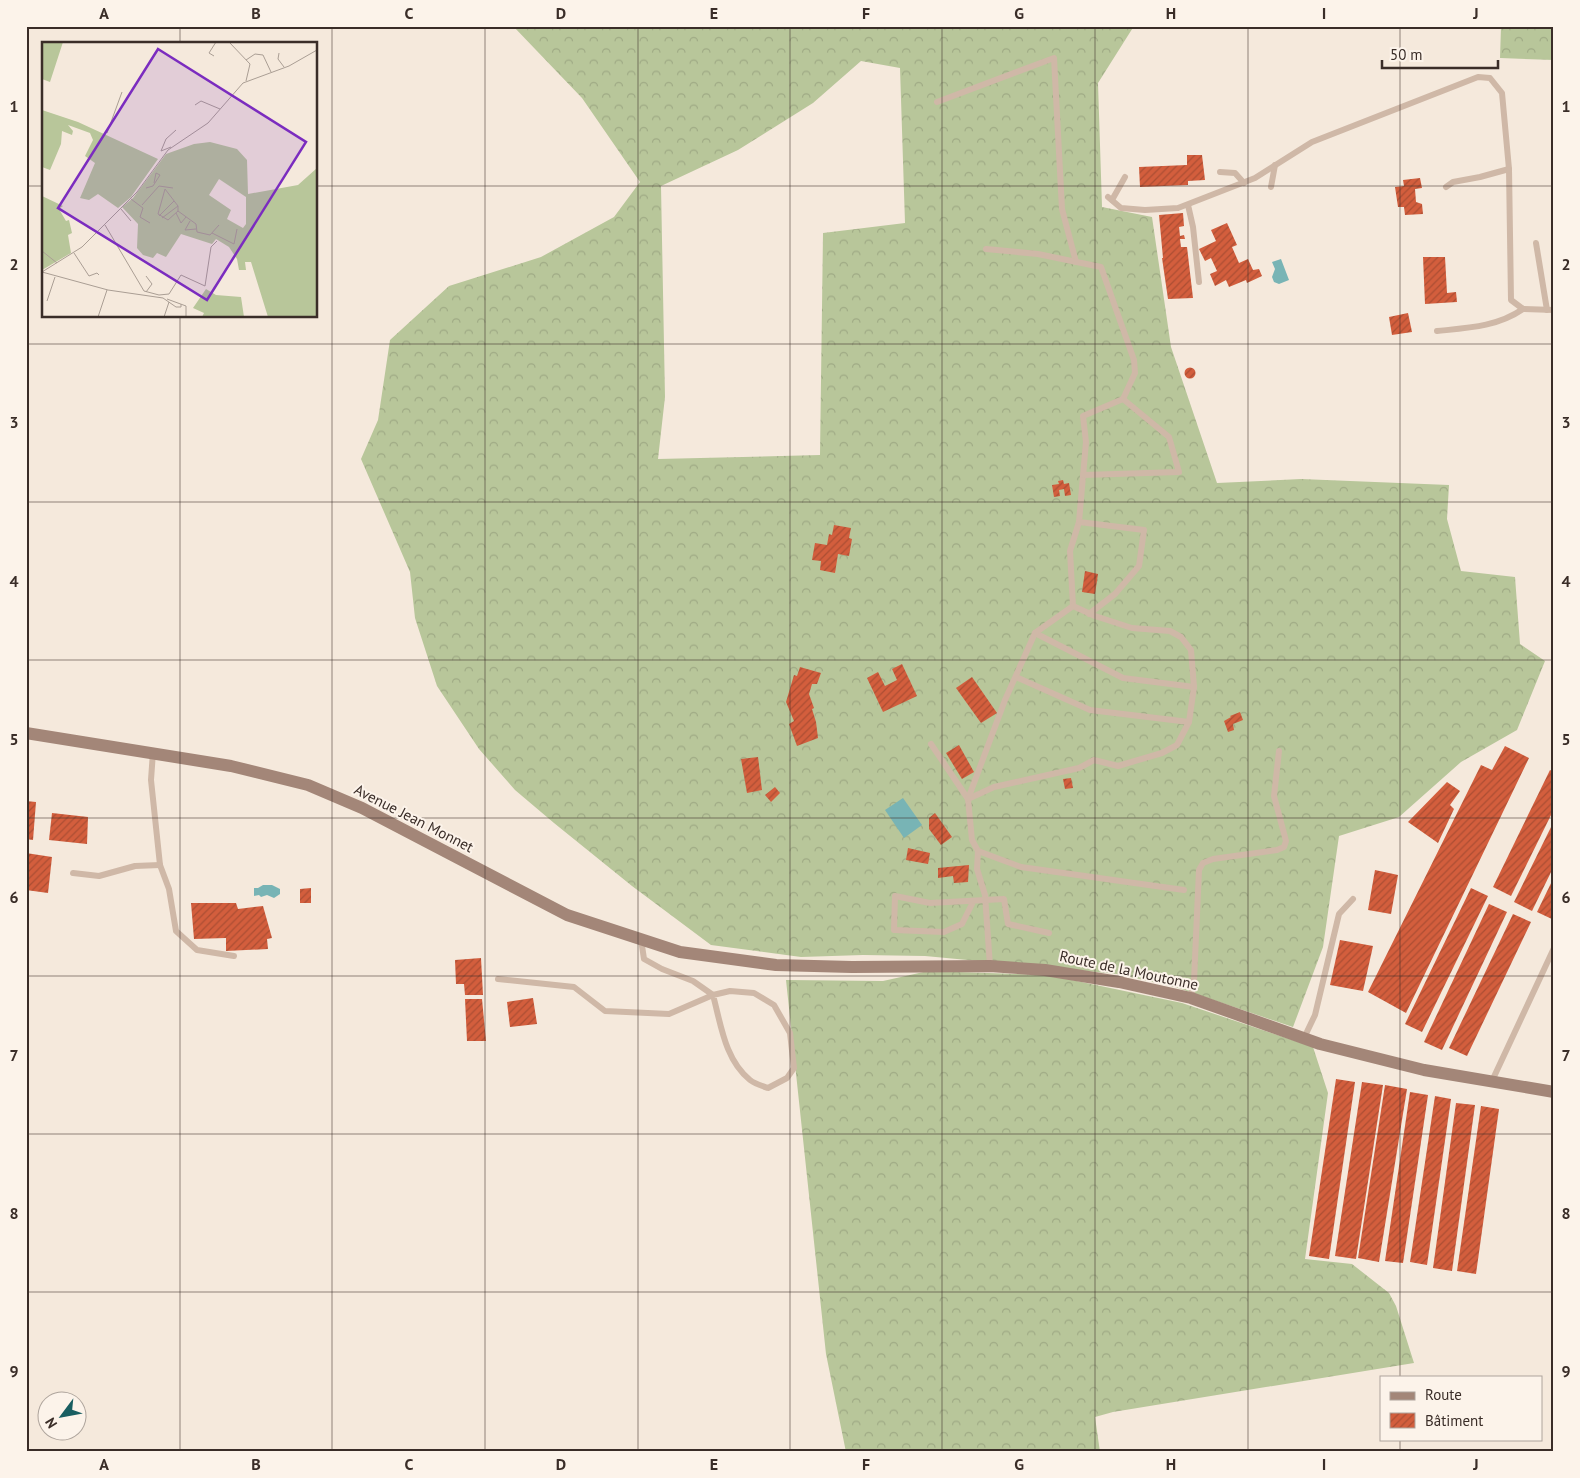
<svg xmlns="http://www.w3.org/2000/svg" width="1580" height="1478" viewBox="0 0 1580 1478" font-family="'PT Sans',sans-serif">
<defs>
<pattern id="forest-crowns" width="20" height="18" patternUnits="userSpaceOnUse" patternTransform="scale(1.25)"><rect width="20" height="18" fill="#b8c69a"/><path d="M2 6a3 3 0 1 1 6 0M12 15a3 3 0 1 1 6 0" fill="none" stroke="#9faa85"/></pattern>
<pattern id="building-hatch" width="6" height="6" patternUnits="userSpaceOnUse" patternTransform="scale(1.25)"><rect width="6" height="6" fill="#d35e3d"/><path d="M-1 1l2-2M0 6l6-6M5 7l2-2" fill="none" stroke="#ac4e33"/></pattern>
</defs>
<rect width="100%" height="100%" fill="#f5e9dc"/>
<g fill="url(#forest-crowns)" fill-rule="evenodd">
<path d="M513 26H1134L1098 83 1102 207 1152 217 1171 347 1217 483 1301 479 1449 485 1447 519 1461 571 1515 577 1520 644 1545 661 1517 730 1461 762 1399 817 1339 836 1323 947 1293 1027 1175 987 1117 974 925 956 863 955 801 957 711 945 632 886 554 823 515 790 479 749 437 686 415 618 410 572 361 459 378 420 390 340 449 286 541 257 614 217 640 182 582 98ZM861 61 900 68 905 223 823 233 820 455 658 459 665 397 661 186 738 150 813 103Z"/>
<path d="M1501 26H1554V60L1500 58Z"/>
<path d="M928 971 1048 975 1182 1003 1313 1047 1328 1093 1305 1259 1352 1264 1389 1293 1396 1306 1414 1363 1113 1412 1095 1417 1100 1452H846L826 1354 786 980 883 981Z"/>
</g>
<g fill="#78b4b5">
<path d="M1281 259 1289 280 1279 284 1274 282 1272 277 1275 269 1272 262Z"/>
<path d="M903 798 922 825 904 838 885 810Z"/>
<path d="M263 885H272L280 889V894L274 898 267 895 261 897 259 895 254 896V888H258Z"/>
</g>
<g fill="url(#building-hatch)">
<path d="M1187 155H1202L1205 180 1188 181V185L1140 187 1139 167 1187 165Z"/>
<path d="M1420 178 1422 188 1415 189 1416 202 1422 204 1423 214 1405 215 1404 207H1398L1395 187 1404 186 1403 180Z"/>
<path d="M1183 213 1184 226 1179 227 1180 236 1184 235 1185 239H1180L1181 247H1187L1193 298 1168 299 1162 258H1163L1159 215Z"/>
<path d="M1227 223 1237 245 1232 247 1239 263 1248 259 1253 270 1259 269 1262 276 1247 283 1246 280 1229 287 1226 280 1215 286 1210 274 1217 271 1211 258 1205 261 1199 249 1216 241 1211 230Z"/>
<path d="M1423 257H1445L1447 293 1456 292 1457 302 1425 304Z"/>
<path d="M1408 313 1412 332 1392 335 1389 317Z"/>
<circle cx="1190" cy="373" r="5.5"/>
<path d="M1063 480 1064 484 1069 483 1071 495 1065 496 1064 489 1059 490 1060 496 1054 497 1052 485 1059 484 1058 481Z"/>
<path d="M834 525 851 528 849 538 852 539 849 556 838 554 835 573 820 570 821 561 812 560 815 543 827 545 829 534 832 535Z"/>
<path d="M1085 571 1098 574 1095 594 1082 592Z"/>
<path d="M902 664 917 696 883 712 867 678 878 672 885 686 897 680 892 669Z"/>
<path d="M800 667 821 673 817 684H812L809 694 814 708 812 709 816 722 818 738 797 746 789 724 794 721 786 702 794 675 797 676Z"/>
<path d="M972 677 997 713 981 723 956 688Z"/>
<path d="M1240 712 1243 720 1233 724 1234 730 1228 732 1224 721 1231 717 1230 716Z"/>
<path d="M959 745 974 772 962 779 946 753Z"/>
<path d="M1505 746 1529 758 1406 1013 1368 992 1481 765 1492 770Z"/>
<path d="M758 757 762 790 747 793 741 759Z"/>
<path d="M1550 770 1554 772V809L1511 896 1493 887Z"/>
<path d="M1071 778 1073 788 1065 789 1063 779Z"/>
<path d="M1447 782 1460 791 1450 805 1454 809 1438 843 1408 822Z"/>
<path d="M775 787 780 793 771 802 765 795Z"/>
<path d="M26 801 36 802 33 840 26 839Z"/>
<path d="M52 813 88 817 87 844 49 840Z"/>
<path d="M935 813 952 837 941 845 929 829V818Z"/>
<path d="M1554 821V866L1532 911 1514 902Z"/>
<path d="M908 848 930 853 928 864 906 860Z"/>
<path d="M26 853 52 857 48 893 26 890Z"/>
<path d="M969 865 968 882 954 883 953 876 938 878V868Z"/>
<path d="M1375 870 1398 875 1391 914 1368 910Z"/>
<path d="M1554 877V920L1537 912Z"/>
<path d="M311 888V903H300V889Z"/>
<path d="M1471 888 1488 896 1422 1032 1405 1024Z"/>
<path d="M191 903H236L238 909 263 906 272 938 267 939 268 949 226 951V938L194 939Z"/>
<path d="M1489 904 1507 912 1442 1050 1424 1042Z"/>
<path d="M1513 914 1531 922 1467 1056 1449 1048Z"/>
<path d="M1340 940 1373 946 1363 991 1330 985Z"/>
<path d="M481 958 483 995H465L464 984H456L455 960Z"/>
<path d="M533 998 537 1024 510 1027 507 1002Z"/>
<path d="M465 999H482L486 1041H467Z"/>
<path d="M1336 1079 1355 1082 1329 1259 1309 1256Z"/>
<path d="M1362 1082 1383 1085 1356 1259 1335 1256Z"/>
<path d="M1385 1085 1407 1089 1379 1262 1358 1258Z"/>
<path d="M1410 1092 1428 1095 1403 1263 1385 1261Z"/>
<path d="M1435 1096 1451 1099 1427 1265 1410 1262Z"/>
<path d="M1456 1103 1475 1105 1452 1271 1433 1268Z"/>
<path d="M1481 1106 1499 1109 1476 1274 1457 1271Z"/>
</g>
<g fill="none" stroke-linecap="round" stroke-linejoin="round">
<g stroke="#cfb8a7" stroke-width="6">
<path d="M937 102 1054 58 1062 209 1076 262"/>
<path d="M1220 172 1235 173 1244 183"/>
<path d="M1271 187 1275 165"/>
<path d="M1446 187 1453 182 1480 177 1509 169"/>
<path d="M1108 197 1121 208 1145 210 1178 208 1255 178 1312 142 1478 77 1490 78 1502 93 1509 169 1511 300 1523 309 1554 310"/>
<path d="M1112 200 1125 177"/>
<path d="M1188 205 1193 227 1199 282"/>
<path d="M1536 243 1547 310"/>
<path d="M986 249 1038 254 1101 267 1134 360 1135 373 1123 399 1083 416 1086 442 1079 522 1070 551 1073 606"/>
<path d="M1437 331C1467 328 1497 327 1523 309"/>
<path d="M1083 475 1179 472 1169 437 1123 399"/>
<path d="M1079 522 1144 530 1139 566 1115 594 1089 614"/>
<path d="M1035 633 1123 678 1194 687"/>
<path d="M1016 677 1090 710 1189 722"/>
<path d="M931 744 968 799 972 840 978 851 1021 867 1184 890"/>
<path d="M153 752 151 780 160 865 169 889 176 931 197 950 234 956"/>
<path d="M968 799 994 787 1079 768 1094 760 1118 766 1162 753 1177 745 1189 722 1194 687 1191 650 1181 637 1170 631 1132 628 1095 616 1073 606"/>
<path d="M968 799 1005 700 1035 633 1073 606"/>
<path d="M978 851 977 869 985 895 990 966"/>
<path d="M73 873 99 876 135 866 160 865"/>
<path d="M973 902 962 924 944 932 894 930 895 896 930 903 1004 899 1008 924 1049 933"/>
<path d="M498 979 574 987 605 1011 669 1014 713 995 693 981 662 969 644 959 641 939"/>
<path d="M730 991 754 993 774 1005 790 1033 794 1068 787 1078 768 1088C762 1086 755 1084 750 1080 725 1060 721 1025 713 995Z"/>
<path d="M1191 998 1194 981 1199 870 1203 863 1213 859 1277 850 1284 847 1286 841 1274 796 1279 751"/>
<path d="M1304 1038 1315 1015 1339 914 1353 899"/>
<path d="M1492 1081 1554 948"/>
</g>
<path stroke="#a38678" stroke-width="12" d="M26 733 231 766 308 785 362 808 567 915 680 952 776 965 852 967 990 966 1045 970 1119 982 1191 998 1320 1044 1424 1070 1554 1092"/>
</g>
<path fill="none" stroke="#3a2d28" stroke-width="1" stroke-opacity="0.55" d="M180 26V44M332 26V1452M485 26V1452M638 26V1452M790 26V1452M942 26V1452M1095 26V1452M1248 26V1452M1400 26V1377M26 186H44M316 186H1554M180 316V1452M26 344H1554M26 502H1554M26 660H1554M26 818H1554M26 976H1554M26 1134H1554M26 1292H1554M1400 1439V1452"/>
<g text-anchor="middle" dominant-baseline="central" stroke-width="4" stroke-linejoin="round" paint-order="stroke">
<g font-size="15" fill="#3a2d28" stroke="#fcf3ea">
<text transform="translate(414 818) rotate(27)">Avenue Jean Monnet</text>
<text transform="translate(1129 970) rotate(12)">Route de la Moutonne</text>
</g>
</g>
<g transform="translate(42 42)">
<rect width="275" height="275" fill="#f5e9dc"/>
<path d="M0 0H21L8 40 0 37ZM0 68 36 80 116 117 89 155 76 166 56 152 47 158 38 156 53 121 43 114 51 98 48 91 26 83 31 89 30 93 20 89 19 102 8 128 0 125ZM168 100 195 107 205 118 206 152 256 143 275 126V275H226L209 220H203L204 228H197L195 217 187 205 174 197 170 202 139 192 124 215 115 211 111 216 101 213 95 206 96 182 80 165 91 156 124 112 152 102ZM177 137 204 155V182L201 186 185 177 189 168 167 153ZM0 154 21 164 17 167 24 179 27 178 30 191 26 193 29 211 0 228ZM164 247 174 253 199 255 202 275H160L162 271 151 266Z" fill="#b8c69a" fill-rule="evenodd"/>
<path fill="none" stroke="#aa9e94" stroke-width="1" d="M187 0 208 22 204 39M237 11 236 17 242 25M172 14 167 11 174 0M204 18 213 12 221 13 229 30M153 63 159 59 178 67M65 91 80 50M129 105 119 109 124 97 134 88M104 146 111 144 118 133 114 131 112 141M123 147 136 164V169L154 182 155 190 168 193 177 183M123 147 116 172 126 178 136 169M89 157 101 166 98 175 108 181M100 163 117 144 131 146M79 167 89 179M134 171 139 181 144 175M117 174 132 159M120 176 136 164M148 179 143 188 154 187M63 183 102 249 117 253 127 252 139 233 163 244 169 205 175 199M170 191 192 202 195 187M0 209 15 221M32 211 47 234 55 231 57 233M0 230 66 248 121 256 134 265H139V262M0 230 40 205 95 150 126 108 166 81 201 41 247 24 275 8M104 234 110 242 104 250M125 257 144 264V275M5 259 13 235M56 275 65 248M122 275 127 260"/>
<path fill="#7b2cbf" fill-opacity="0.15" stroke="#7b2cbf" stroke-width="2.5" d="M116 7 264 100 165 258 16 166Z"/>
<rect width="275" height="275" fill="none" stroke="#3a2d28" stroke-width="2.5"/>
</g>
<rect width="1580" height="1478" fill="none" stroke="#fcf3ea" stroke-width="55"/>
<rect x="1380" y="1376" width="162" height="65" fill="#fcf3ea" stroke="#aea49c"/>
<rect x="1390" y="1392" width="25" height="8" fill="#a38678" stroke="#aea49c"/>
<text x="1425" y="1400" font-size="15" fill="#3a2d28">Route</text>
<rect x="1390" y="1413" width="25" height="15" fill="url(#building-hatch)" stroke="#aea49c"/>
<text x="1425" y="1426" font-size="15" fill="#3a2d28">Bâtiment</text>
<g transform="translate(62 1416) rotate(238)"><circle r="24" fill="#fcf3ea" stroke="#aea49c"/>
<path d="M0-4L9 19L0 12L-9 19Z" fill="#195e61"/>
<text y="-8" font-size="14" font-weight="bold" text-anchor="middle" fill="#3a2d28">N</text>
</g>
<path d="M1382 60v8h116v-8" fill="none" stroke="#3a2d28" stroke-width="2.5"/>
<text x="1390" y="60" font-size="15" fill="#3a2d28" stroke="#fcf3ea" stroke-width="4" paint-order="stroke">50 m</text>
<rect x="28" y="28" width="1524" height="1422" fill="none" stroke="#3a2d28" stroke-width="2"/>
<g font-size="16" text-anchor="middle" font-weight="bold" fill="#3a2d28">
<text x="104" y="19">A</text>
<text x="256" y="19">B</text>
<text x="409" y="19">C</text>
<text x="561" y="19">D</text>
<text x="714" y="19">E</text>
<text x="866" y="19">F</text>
<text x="1019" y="19">G</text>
<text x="1171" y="19">H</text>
<text x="1324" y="19">I</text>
<text x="1476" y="19">J</text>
<text x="14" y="112">1</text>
<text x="1566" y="112">1</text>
<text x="14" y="270">2</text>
<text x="1566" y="270">2</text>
<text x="14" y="428">3</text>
<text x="1566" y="428">3</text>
<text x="14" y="587">4</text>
<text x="1566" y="587">4</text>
<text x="14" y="745">5</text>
<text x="1566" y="745">5</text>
<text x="14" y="903">6</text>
<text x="1566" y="903">6</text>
<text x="14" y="1061">7</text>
<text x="1566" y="1061">7</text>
<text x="14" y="1219">8</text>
<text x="1566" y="1219">8</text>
<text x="14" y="1377">9</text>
<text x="1566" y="1377">9</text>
<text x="104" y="1470">A</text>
<text x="256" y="1470">B</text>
<text x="409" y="1470">C</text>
<text x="561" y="1470">D</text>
<text x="714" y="1470">E</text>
<text x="866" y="1470">F</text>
<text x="1019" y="1470">G</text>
<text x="1171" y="1470">H</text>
<text x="1324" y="1470">I</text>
<text x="1476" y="1470">J</text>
</g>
</svg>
